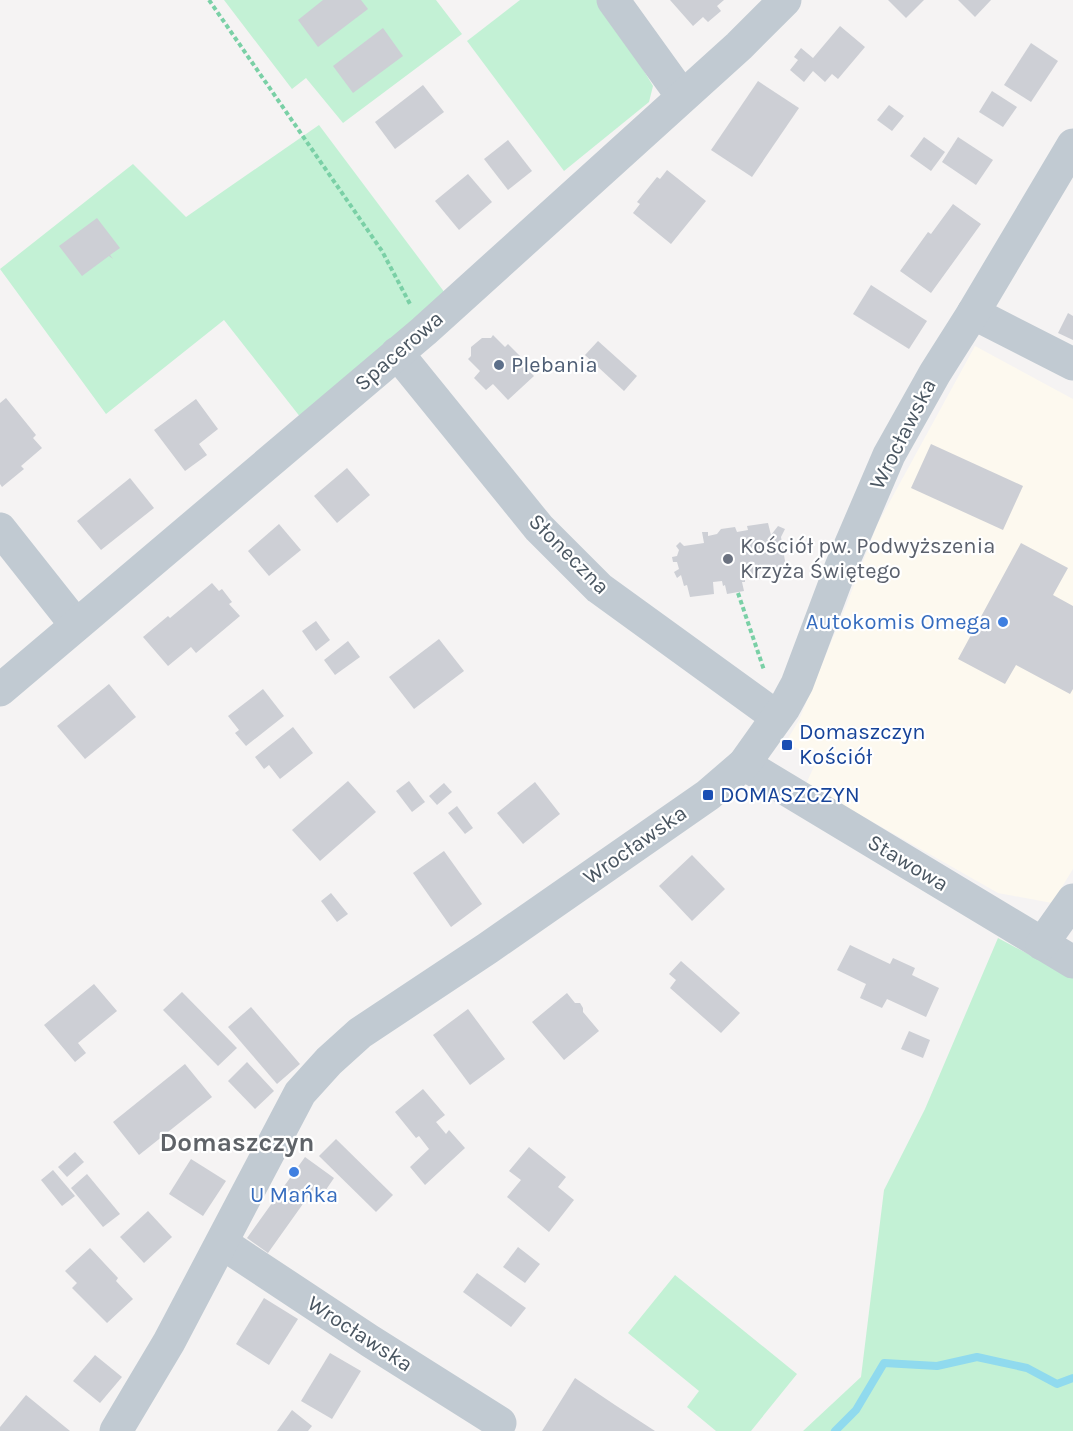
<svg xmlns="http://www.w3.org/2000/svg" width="1073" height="1431" viewBox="0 0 1073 1431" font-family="Karla,sans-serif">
<rect width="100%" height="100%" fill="#f5f3f3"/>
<path fill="#fdf9ef" d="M975 346 1073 399V869L1052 903 998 893 806 784 817 760 786 742 799 720 846 606 877 525Z"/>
<g fill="#c3f1d5">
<path d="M224 0H436L462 34 343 123 306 78 292 89Z"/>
<path d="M520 0H597L614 21 653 86 649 102 564 171 467 41Z"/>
<path d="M319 125 445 293 301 418 224 320 106 414 0 269 133 164 186 217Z"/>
<path d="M998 938 1073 978V1431H803L861 1377 884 1190 925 1109Z"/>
<path d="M675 1275 797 1374 751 1431H716L687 1407 699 1391 628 1333Z"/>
</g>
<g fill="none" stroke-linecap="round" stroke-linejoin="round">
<path stroke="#90daee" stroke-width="8" d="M835 1431 856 1410 884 1363 937 1366 977 1357 1027 1368 1057 1384 1073 1378"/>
</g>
<g fill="#cdcfd5">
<path d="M323 0H361L368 9 318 47 298 20Z"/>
<path d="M670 0H724L717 6 721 11 708 22 703 17 693 26Z"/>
<path d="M888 0H924L906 18Z"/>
<path d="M958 0H991L975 17Z"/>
<path d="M840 26 865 47 838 79 832 74 825 82 813 71 804 82 790 70 798 60 794 57 801 48 813 58Z"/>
<path d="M383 28 403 56 353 93 333 66Z"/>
<path d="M1031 43 1058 61 1031 102 1004 85Z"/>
<path d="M758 81 799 108 752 177 711 150Z"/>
<path d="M423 85 444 112 395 149 375 122Z"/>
<path d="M992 91 1017 107 1003 127 979 112Z"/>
<path d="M889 105 904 116 892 131 877 120Z"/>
<path d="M924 137 945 152 931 171 910 156Z"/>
<path d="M958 137 993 160 976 185 942 162Z"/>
<path d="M508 140 532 171 508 190 484 159Z"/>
<path d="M667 170 706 201 671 244 633 213 640 204 637 202 657 177 660 179Z"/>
<path d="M468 174 492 202 459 230 435 201Z"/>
<path d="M953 204 981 224 931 293 900 271 928 232 931 234Z"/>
<path d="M97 218 120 248 110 255 113 259 109 256 82 276 59 246Z"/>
<path d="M871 285 927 321 909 349 853 314Z"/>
<path d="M1068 313 1073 316V340L1058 333Z"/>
<path d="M493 335 505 347 508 344 521 357 518 360 534 376 508 400 493 384 486 390 474 378 480 371 468 359 471 356V347L482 338H491Z"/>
<path d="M598 341 637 376 624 391 585 355Z"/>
<path d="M6 398 36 435 33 438 42 448 21 466 24 469 2 487 0 484V403Z"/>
<path d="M196 399 218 429 199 444 207 455 185 471 154 430Z"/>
<path d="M931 444 1023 486 1003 530 911 488Z"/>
<path d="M347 468 370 495 337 523 314 496Z"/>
<path d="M130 478 154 508 101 550 77 521Z"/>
<path d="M768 523 771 535 778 526 785 529 781 537 785 561 788 566 782 571 778 567 759 570 760 579 754 580V576L745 577V582H742L744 591 727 594 725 585 723 586 722 581 713 582 714 594 690 597 687 585 684 586 681 575 677 578 674 572 679 569 677 562H673L672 557 677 556 679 550 676 546 680 542 684 546 704 543 702 532H708V536L717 534 721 529 735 527 737 532 748 530 747 526Z"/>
<path d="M279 524 301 550 269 576 248 551Z"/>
<path d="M1021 543 1068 568 1053 595 1073 606V689L1070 694 1016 665 1005 684 958 659Z"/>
<path d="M212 583 219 591 222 589 232 602 229 604 240 616 196 653 191 647 168 666 143 637 168 616 170 618Z"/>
<path d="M316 621 330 640 316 651 302 631Z"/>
<path d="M439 639 464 671 414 709 389 677Z"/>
<path d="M348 641 360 657 335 675 324 660Z"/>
<path d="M109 684 136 717 85 759 57 726Z"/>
<path d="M263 689 284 716 246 746 235 733 239 730 228 716Z"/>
<path d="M293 727 313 753 280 779 269 765 264 769 255 757Z"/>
<path d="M348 781 376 812 320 861 292 830Z"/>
<path d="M409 781 425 802 412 812 396 791Z"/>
<path d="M535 782 560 814 523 844 497 813Z"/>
<path d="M444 783 452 792 437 805 429 796Z"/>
<path d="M457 806 473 828 465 834 448 813Z"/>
<path d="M444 851 482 904 451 927 413 873Z"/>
<path d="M692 855 725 889 692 921 659 886Z"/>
<path d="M331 893 348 914 337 922 321 901Z"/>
<path d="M850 945 890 964 893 958 915 968 912 975 939 988 926 1017 887 999 882 1008 860 998 866 984 837 970Z"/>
<path d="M681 961 740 1013 721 1033 670 988 676 980 669 974Z"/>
<path d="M94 984 117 1011 78 1043 86 1053 75 1062 44 1025Z"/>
<path d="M182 992 237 1048 218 1066 163 1010Z"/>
<path d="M567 993 575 1003H580L583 1008V1012L599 1031 564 1060 532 1022Z"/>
<path d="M251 1007 300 1064 277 1084 228 1027Z"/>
<path d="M468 1009 505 1059 470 1085 433 1035Z"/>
<path d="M909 1031 930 1040 923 1058 901 1049Z"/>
<path d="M247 1062 274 1091 255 1109 228 1081Z"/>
<path d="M185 1064 212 1097 139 1155 113 1122Z"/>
<path d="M423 1089 445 1115 436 1122 446 1134 449 1130 465 1148 425 1185 410 1167 429 1149 419 1136 416 1138 395 1112Z"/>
<path d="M336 1139 393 1195 376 1212 319 1156Z"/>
<path d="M529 1147 566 1177 558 1187 574 1200 549 1232 507 1197 521 1180 509 1171Z"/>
<path d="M75 1152 84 1162 67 1177 58 1167Z"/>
<path d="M305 1157 334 1178 319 1200 310 1194 268 1253 247 1238Z"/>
<path d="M191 1159 226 1181 203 1216 169 1194Z"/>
<path d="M53 1170 75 1196 62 1206 41 1180Z"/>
<path d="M87 1174 120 1214 103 1227 71 1188Z"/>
<path d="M148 1211 172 1237 144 1263 120 1237Z"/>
<path d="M518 1247 540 1264 525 1283 503 1267Z"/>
<path d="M90 1248 118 1278 116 1281 133 1299 107 1323 72 1288 77 1283 65 1271Z"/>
<path d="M477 1273 526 1308 511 1327 463 1292Z"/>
<path d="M264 1298 298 1319 269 1365 236 1344Z"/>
<path d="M330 1353 361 1371 332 1419 301 1401Z"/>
<path d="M95 1355 122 1377 100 1403 73 1381Z"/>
<path d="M575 1378 615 1405 655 1431H542Z"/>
<path d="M26 1395 70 1431H0V1427Z"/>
<path d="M292 1410 312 1426 308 1431H277Z"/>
</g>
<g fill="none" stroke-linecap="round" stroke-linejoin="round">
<g stroke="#7ad0a6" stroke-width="4" stroke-dasharray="4.5 3" stroke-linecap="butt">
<path d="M209 0 382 251 410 304"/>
<path d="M738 593 764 670"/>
</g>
<g stroke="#c1cad2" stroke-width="33">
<path d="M613 0 682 96"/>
<path d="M973 313 1073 364"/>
<path d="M397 353 539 528 599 588 777 717"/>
<path d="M0 529 76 625"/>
<path d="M0 690 424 331 739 46 785 0"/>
<path d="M744 764 1073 962"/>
<path d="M1042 944 1073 900"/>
<path d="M222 1243 370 1341 500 1423"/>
<path d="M116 1431 169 1342 300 1093 329 1061 360 1033 488 948 708 795 744 764 784 708 797 684 841 567 889 455 935 373 973 313 1073 145"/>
</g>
</g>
<circle fill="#5c6f8a" stroke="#fff" stroke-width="2" cx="499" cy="365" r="6"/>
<circle fill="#6b7280" stroke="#fff" stroke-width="2" cx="728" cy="559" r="6"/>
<g fill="#3f7fe0" stroke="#fff" stroke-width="2">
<circle cx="1003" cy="622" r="6"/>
<circle cx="294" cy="1172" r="6"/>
</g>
<g fill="#1a4fb4" stroke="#fff" stroke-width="2">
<rect x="781" y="739" width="12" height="12" rx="3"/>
<rect x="702" y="789" width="12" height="12" rx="3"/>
</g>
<g text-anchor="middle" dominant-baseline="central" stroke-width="4.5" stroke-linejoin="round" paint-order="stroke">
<g font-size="22" fill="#4a5661" stroke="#fff">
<text transform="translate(399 351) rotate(-41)">Spacerowa</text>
<text transform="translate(903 434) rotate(-63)">Wrocławska</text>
<text transform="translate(569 554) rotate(45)">Słoneczna</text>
<text transform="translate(635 845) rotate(-35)">Wrocławska</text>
<text transform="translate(908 863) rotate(31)">Stawowa</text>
<text transform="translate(360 1334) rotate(33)">Wrocławska</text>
</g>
<g font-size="22" fill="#4e5e75" stroke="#fff" text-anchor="start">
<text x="511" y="365">Plebania</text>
</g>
<g font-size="22" fill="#5b616d" stroke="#fff" text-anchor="start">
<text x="740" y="546">Kościół pw. Podwyższenia<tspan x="740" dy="25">Krzyża Świętego</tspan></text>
</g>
<g font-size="22" fill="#366cbe" stroke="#fff" text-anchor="end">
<text x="991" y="622">Autokomis Omega</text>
<text x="294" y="1195" text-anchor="middle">U Mańka</text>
</g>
<g font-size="22" fill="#164399" stroke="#fff" text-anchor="start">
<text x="799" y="732">Domaszczyn<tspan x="799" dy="25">Kościół</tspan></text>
<text x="720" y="795">DOMASZCZYN</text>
</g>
<g font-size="26" font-weight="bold" fill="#5f6368" stroke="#fff">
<text x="237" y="1142">Domaszczyn</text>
</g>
</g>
</svg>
